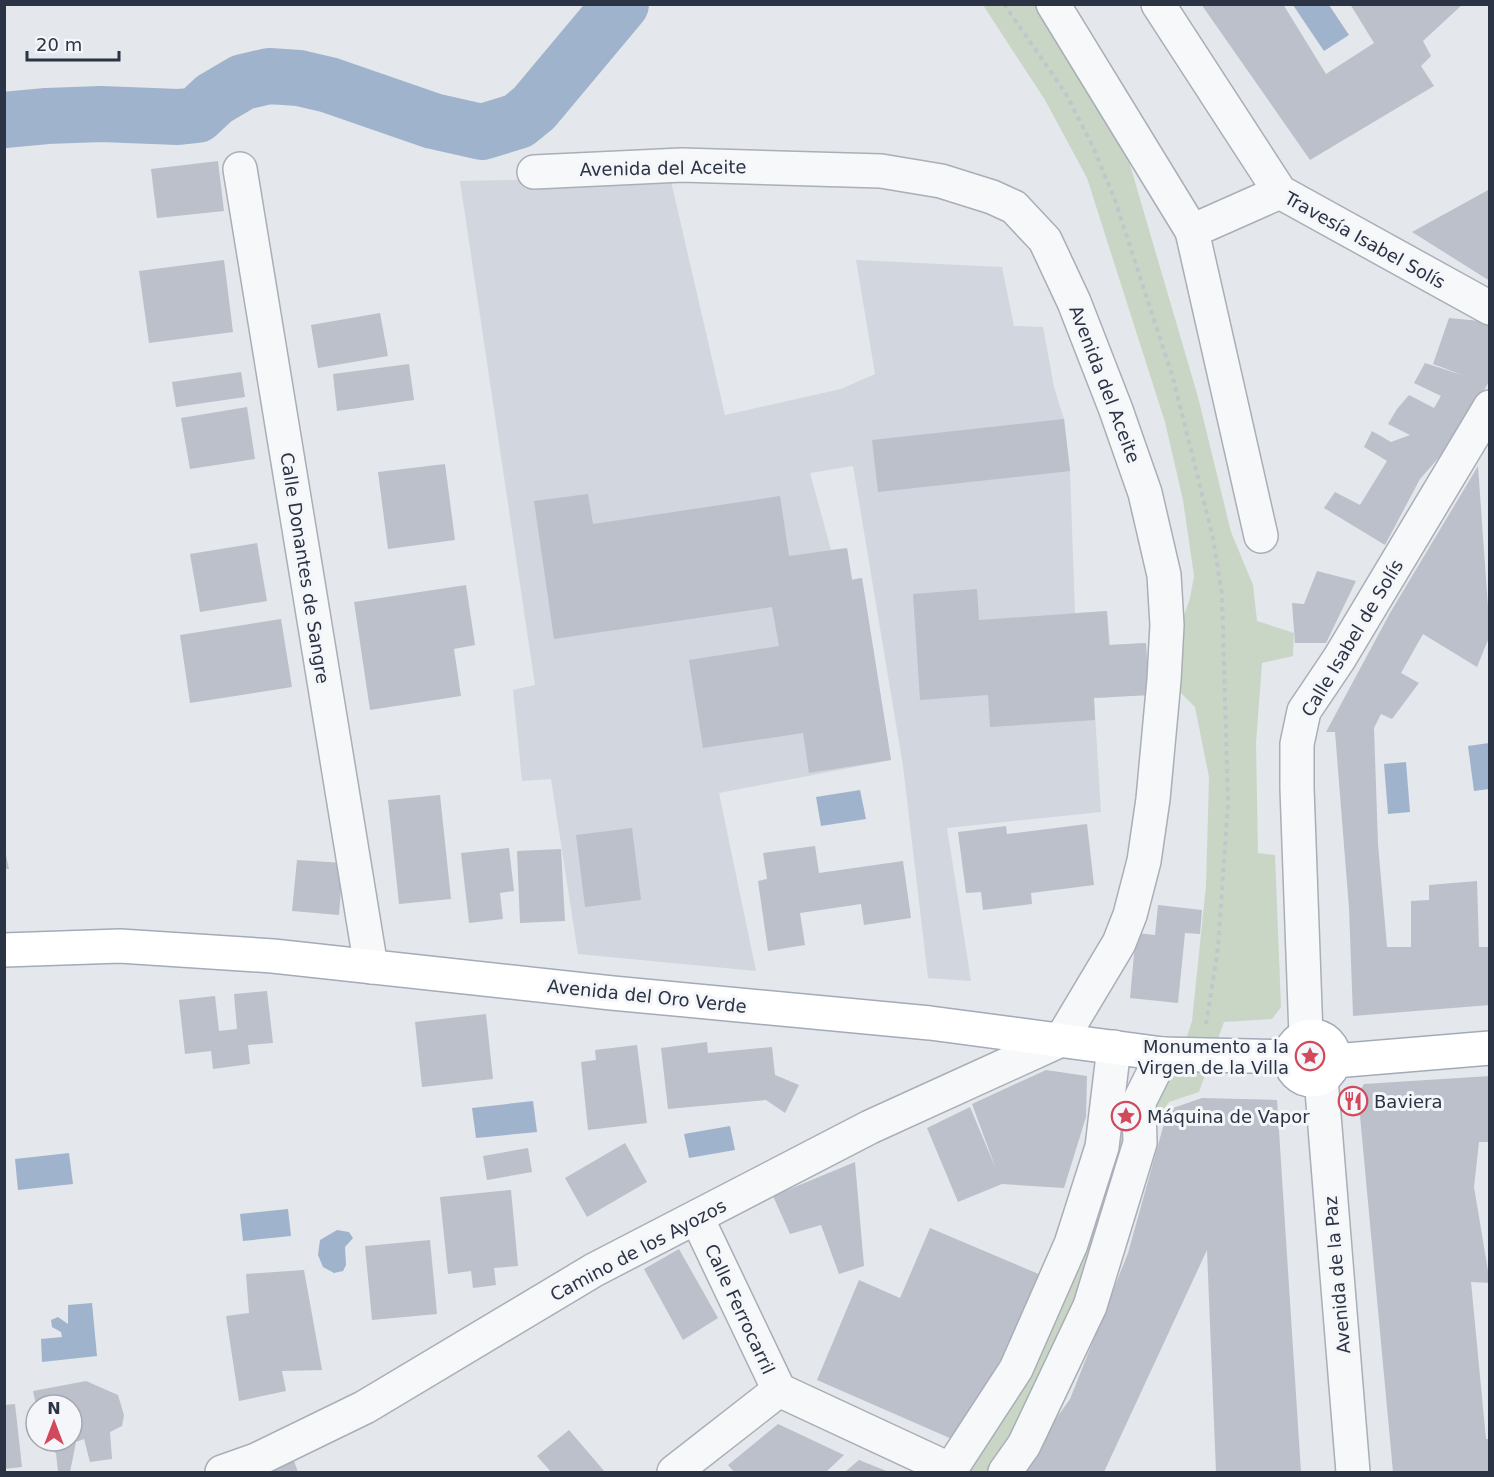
<svg xmlns="http://www.w3.org/2000/svg" width="1494" height="1477" viewBox="0 0 1494 1477" font-family="'DejaVu Sans',sans-serif">
<rect width="100%" height="100%" fill="#e4e7ec"/>
<path fill="#d2d6de" d="M670 177 725 415 841 389 875 374 856 260 1002 267 1014 326 1043 327 1054 387 1064 419 1070 471 1075 613 1107 611 1110 645 1146 643 1149 695 1094 698 1101 812 947 828 971 981 928 978 903 766 853 466 810 473 831 550 847 548 852 579 862 578 891 760 719 793 756 971 578 954 551 779 522 781 513 690 535 685 460 181Z"/>
<path fill="#c9d6c5" d="M983 5H1040L1116 117 1198 397 1231 532 1253 585 1257 621 1294 633 1293 656 1262 663 1256 743 1258 853 1275 855 1281 1007 1272 1019 1224 1022 1199 1092 1169 1102 1140 1143 1005 1472H957L1116 1107 1179 1061 1192 1021 1206 886 1209 777 1195 707 1180 692 1179 630 1190 598 1194 576 1183 500 1165 422 1087 178 1045 100Z"/>
<g fill="#9fb4cc">
<path d="M1293 5H1329L1349 35 1324 51Z"/>
<path d="M1489 743V789L1474 791 1468 746Z"/>
<path d="M1406 762 1410 812 1388 814 1384 764Z"/>
<path d="M860 790 866 819 821 826 816 797Z"/>
<path d="M533 1101 537 1132 476 1138 472 1108Z"/>
<path d="M730 1126 735 1150 689 1158 684 1134Z"/>
<path d="M69 1153 73 1184 18 1190 15 1159Z"/>
<path d="M288 1209 291 1236 243 1241 240 1214Z"/>
<path d="M337 1230 349 1232 353 1238 345 1247 346 1265 343 1271 334 1273 323 1267 318 1255 320 1240Z"/>
<path d="M92 1303 97 1356 42 1362 41 1339 62 1337 61 1332 52 1327 51 1320 58 1317 68 1324V1305Z"/>
</g>
<g fill="none" stroke-linecap="round" stroke-linejoin="round">
<path stroke="#9fb4cc" stroke-width="56" d="M4 120 47 116 101 114 178 117 197 115 214 99 243 82 269 76 299 78 329 85 433 121 482 132 518 121 534 108 621 4"/>
</g>
<g fill="#bbc0ca">
<path d="M1201 4H1283L1326 74 1374 43 1350 4H1463L1423 41 1431 56 1421 66 1434 86 1310 160Z"/>
<path d="M218 161 224 211 157 218 151 169Z"/>
<path d="M1490 189V281L1412 232Z"/>
<path d="M224 260 233 332 149 343 139 271Z"/>
<path d="M380 313 388 356 318 368 311 325Z"/>
<path d="M1449 318 1490 322V380L1456 438 1420 479 1385 545 1324 508 1335 492 1360 505 1387 461 1364 447 1372 431 1391 442 1410 435 1388 424 1397 409 1409 395 1434 408 1441 396 1414 383 1425 363 1465 376 1433 364Z"/>
<path d="M409 364 414 400 337 411 333 374Z"/>
<path d="M241 372 245 397 176 407 172 382Z"/>
<path d="M247 407 255 459 190 469 181 418Z"/>
<path d="M1064 419 1070 471 878 492 872 440Z"/>
<path d="M445 464 455 540 388 549 378 472Z"/>
<path d="M1478 466 1490 635 1477 667 1423 634 1401 673 1419 683 1392 719 1381 714 1374 728 1378 844 1387 947H1411V901L1429 900V885L1477 881 1479 947H1490V1005L1353 1016 1349 908 1335 732H1326L1390 613Z"/>
<path d="M588 494 593 524 780 496 789 556 847 548 852 580 862 578 891 760 809 773 803 733 703 748 689 660 779 646 772 607 554 639 534 501Z"/>
<path d="M257 543 267 601 200 612 190 554Z"/>
<path d="M1317 571 1356 581 1326 643H1295L1292 603 1304 604Z"/>
<path d="M466 585 475 645 454 649 461 696 370 710 354 602Z"/>
<path d="M977 589 979 620 1107 611 1109 645 1146 643 1149 695 1094 698 1095 720 990 727 988 695 920 700 913 594Z"/>
<path d="M281 619 292 687 190 703 180 635Z"/>
<path d="M440 795 451 899 399 904 388 800Z"/>
<path d="M1087 824 1094 885 1031 893 1032 904 983 910 981 892 966 893 958 832 1006 826 1007 834Z"/>
<path d="M632 828 641 900 585 907 576 835Z"/>
<path d="M4 846 9 869H4Z"/>
<path d="M815 846 819 873 903 861 911 918 864 925 861 904 800 913 805 945 768 951 758 881 767 879 763 853Z"/>
<path d="M509 848 514 891 500 893 503 919 469 923 461 853Z"/>
<path d="M561 849 565 921 520 923 517 851Z"/>
<path d="M297 860 343 863 339 915 292 911Z"/>
<path d="M1158 905 1202 910 1200 934 1185 933 1178 1003 1130 998 1136 933 1155 935Z"/>
<path d="M267 991 273 1043 248 1045 250 1064 213 1069 211 1051 185 1054 179 1000 215 996 219 1031 237 1029 234 994Z"/>
<path d="M486 1014 493 1079 422 1087 415 1022Z"/>
<path d="M707 1042 708 1053 772 1047 775 1075 799 1085 785 1113 766 1100 668 1109 661 1048Z"/>
<path d="M637 1045 647 1123 588 1130 581 1062 596 1060 595 1050Z"/>
<path d="M1046 1070 1087 1076 1086 1117 1064 1188 1002 1184 958 1202 927 1128 970 1107 996 1169 972 1104Z"/>
<path d="M1490 1076V1142H1479L1474 1187 1490 1283 1471 1282 1486 1439H1490V1472H1393L1358 1094 1364 1084Z"/>
<path d="M1202 1098 1277 1100 1301 1472H1216L1207 1250 1104 1472H1018L1070 1399 1128 1253 1165 1120 1173 1108Z"/>
<path d="M625 1143 647 1182 587 1217 565 1178Z"/>
<path d="M528 1148 532 1172 487 1180 483 1156Z"/>
<path d="M855 1162 864 1266 839 1274 821 1225 790 1234 773 1196Z"/>
<path d="M511 1190 518 1266 494 1268 496 1285 473 1288 471 1271 448 1274 440 1197Z"/>
<path d="M930 1228 1041 1275 1011 1346 961 1443 817 1380 859 1280 900 1298Z"/>
<path d="M430 1240 437 1314 372 1320 365 1246Z"/>
<path d="M679 1249 718 1318 683 1340 644 1269Z"/>
<path d="M304 1270 322 1370 282 1371 286 1391 239 1401 226 1316 249 1313 246 1274Z"/>
<path d="M86 1381 118 1395 124 1415 122 1426 110 1432 112 1459 90 1462 84 1439 76 1442 70 1472H58L56 1453 42 1447 41 1441H72V1405H36L33 1391Z"/>
<path d="M15 1404 22 1467 4 1469V1405Z"/>
<path d="M778 1424 844 1455 826 1472H734L728 1465Z"/>
<path d="M569 1430 605 1472H551L537 1456Z"/>
<path d="M859 1460 889 1472H845Z"/>
<path d="M294 1461 298 1472H262Z"/>
</g>
<g fill="none" stroke-linecap="round" stroke-linejoin="round">
<g stroke="#a9aeb7" stroke-width="36">
<g id="minor">
<path d="M1053 4 1192 231 1280 192"/>
<path d="M1158 4 1280 192 1490 308"/>
<path d="M240 169 371 967"/>
<path d="M1192 231 1261 536"/>
<path d="M1306 1036 1297 788V744L1304 711 1339 659 1490 407"/>
<path d="M1321 1078 1353 1472"/>
<path d="M697 1218 779 1390 951 1470"/>
<path d="M222 1472 256 1460 365 1407 594 1270 870 1127 1061 1040 1119 943 1130 915 1144 861 1153 799 1164 680 1167 625 1164 575 1145 493 1116 410 1074 302 1045 240 1014 207 992 197 941 181 881 171 682 165 534 172"/>
<path d="M674 1472 779 1390"/>
<path d="M949 1472 1016 1369 1071 1244 1102 1147 1114 1047"/>
<path d="M1005 1472 1024 1445 1090 1306 1140 1143 1139 1102 1163 1054"/>
</g>
</g>
<g stroke="#a3abb8" stroke-width="36">
<g id="major">
<path d="M4 950 120 946 273 956 612 993 930 1023 1163 1054 1289 1057"/>
<circle cx="1312" cy="1058" r="22"/>
<path d="M1334 1061 1490 1048"/>
</g>
</g>
<path stroke="#c2c5cb" stroke-width="4" stroke-dasharray="4.5 4.5" stroke-linecap="butt" d="M1004 4 1066 94 1093 147 1115 200 1173 378 1213 538 1222 594 1228 804 1218 948 1206 1025"/>
<use href="#minor" stroke="#f7f8fa" stroke-width="33"/>
<use href="#major" stroke="#fff" stroke-width="33"/>
</g>
<defs>
<g id="sight-ring" transform="scale(1.5)"><circle r="9.5" fill="#f4f6f9" stroke="#d1495b" stroke-width="1.5"/><path d="M0-6L1.8-2.2L6-1.7L2.9 1.2L3.7 5.4L0 3.3L-3.7 5.4L-2.9 1.2L-6-1.7L-1.8-2.2Z" fill="#d1495b"/></g>
<g id="restaurant-ring" transform="scale(1.5)"><circle r="9.5" fill="#f4f6f9" stroke="#d1495b" stroke-width="1.5"/><path d="M-5-6h1v4h1v-4h1v4h1v-4h1v5L-1.5 .5V6h-2V.5L-5-1ZM5-6V6H3V1.5H1.5Q1.5-4 5-6Z" fill="#d1495b"/></g>
</defs>
<g fill-rule="evenodd">
<use href="#sight-ring" x="1310" y="1056"/>
<use href="#restaurant-ring" x="1353" y="1101"/>
<use href="#sight-ring" x="1126" y="1116"/>
</g>
<g text-anchor="middle" dominant-baseline="central" stroke-width="6" stroke-linejoin="round" paint-order="stroke">
<g font-size="18" fill="#2b3445" stroke="#f4f6f9">
<text transform="translate(663 168) rotate(-1)">Avenida del Aceite</text>
<text transform="translate(1365 240) rotate(29)">Travesía Isabel Solís</text>
<text transform="translate(1105 384) rotate(69)">Avenida del Aceite</text>
<text transform="translate(305 568) rotate(81)">Calle Donantes de Sangre</text>
<text transform="translate(1352 638) rotate(-59)">Calle Isabel de Solís</text>
<text transform="translate(647 996) rotate(6)">Avenida del Oro Verde</text>
<text transform="translate(638 1250) rotate(-28)">Camino de los Ayozos</text>
<text transform="translate(1337 1275) rotate(-95)">Avenida de la Paz</text>
<text transform="translate(740 1309) rotate(65)">Calle Ferrocarril</text>
</g>
<g font-size="18" fill="#2b3445" stroke="#f4f6f9" text-anchor="start">
<text x="1289" y="1046" text-anchor="end">Monumento a la<tspan x="1289" dy="21">Virgen de la Villa</tspan></text>
<text x="1374" y="1101">Baviera</text>
<text x="1147" y="1116">Máquina de Vapor</text>
</g>
</g>
<rect width="1494" height="1477" fill="none" stroke="#2b3445" stroke-width="12"/>
<g transform="translate(54 1423)"><circle r="28" fill="#f4f6f9" stroke="#a4a8b1" stroke-width="1.5"/>
<path d="M0-4.5L10 22L0 15L-10 22Z" fill="#d1495b"/>
<text y="-9" font-size="16" font-weight="bold" text-anchor="middle" fill="#2b3445">N</text>
</g>
<path d="M27 51v9h92v-9" fill="none" stroke="#2b3445" stroke-width="3"/>
<text x="36" y="51" font-size="18" fill="#2b3445" stroke="#f4f6f9" stroke-width="4.5" paint-order="stroke">20 m</text>
</svg>
